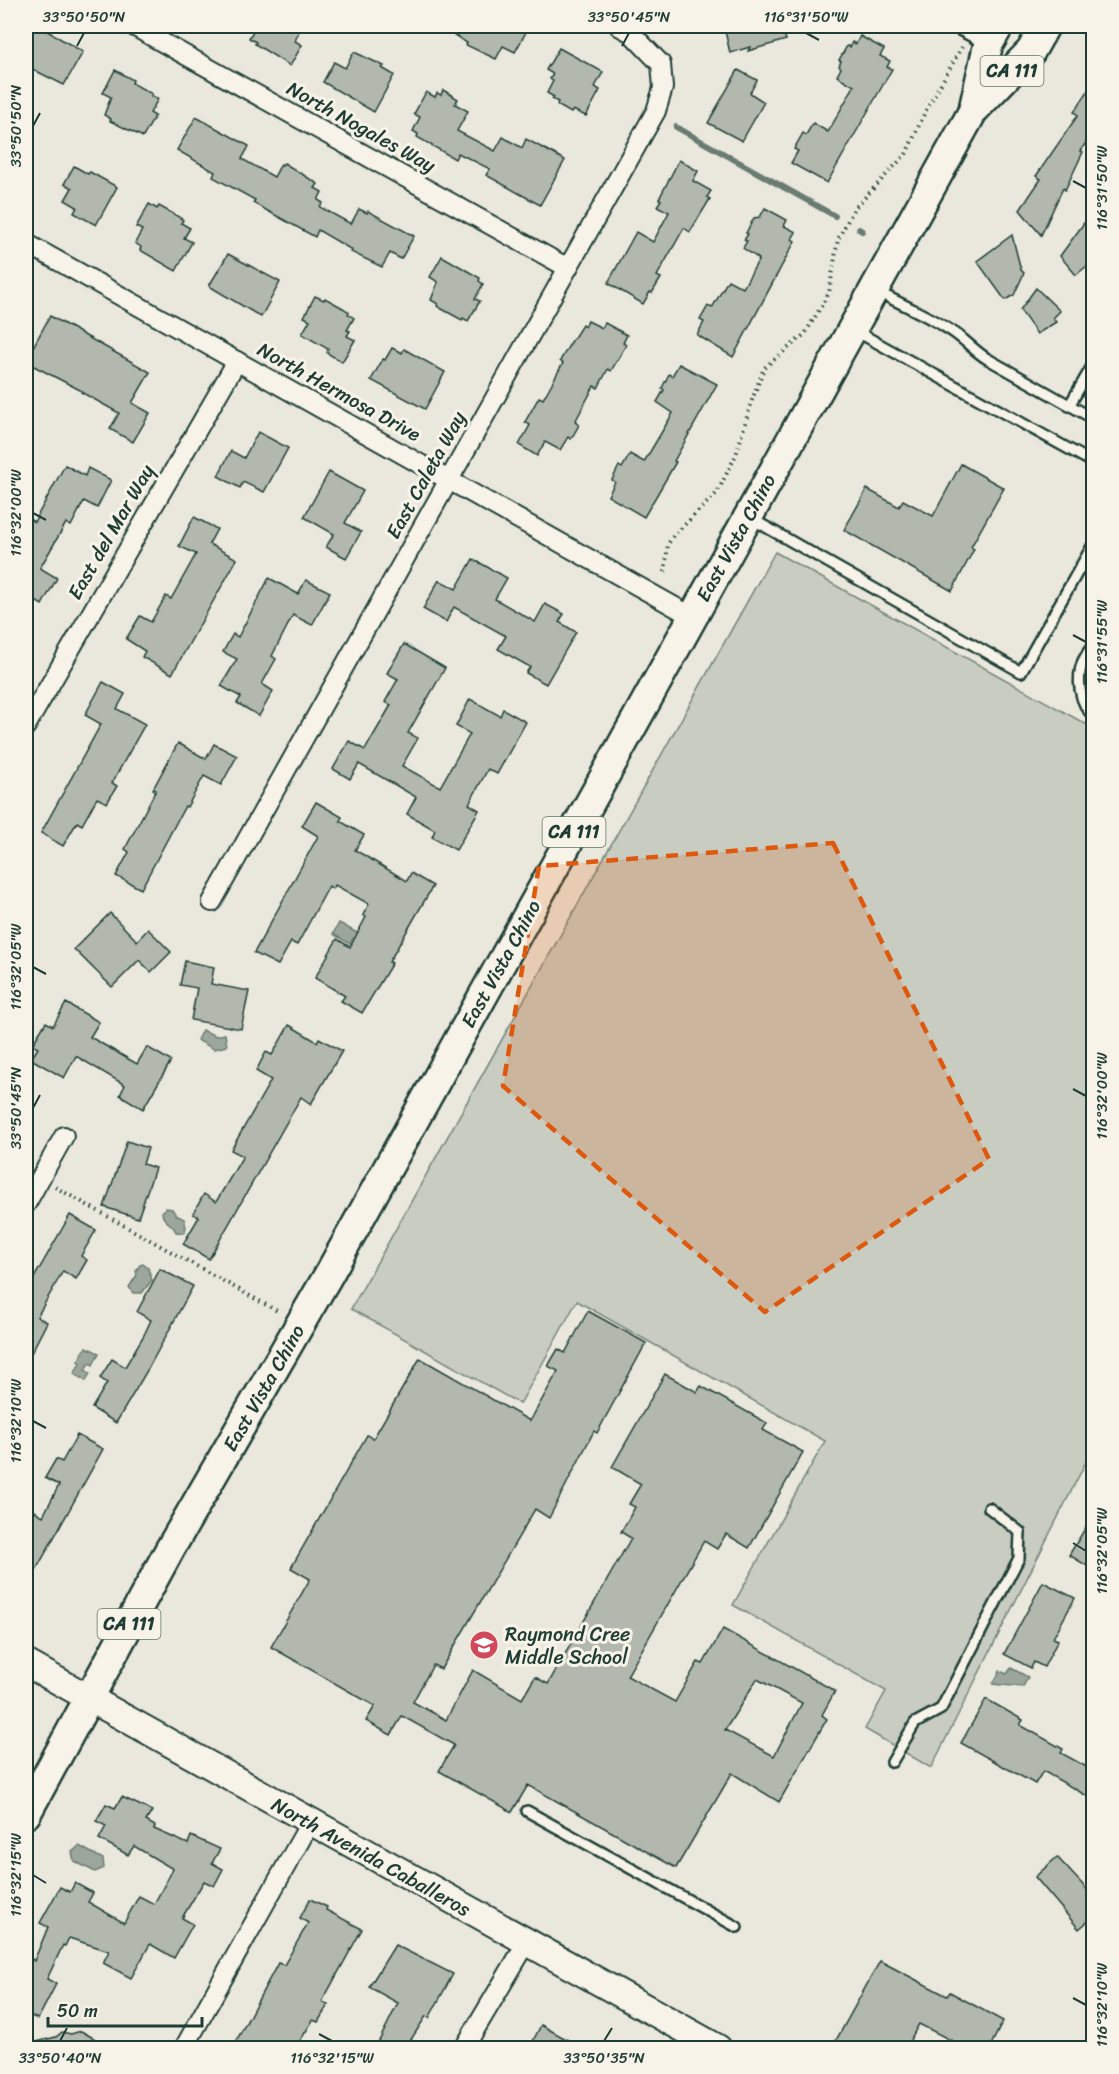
<svg xmlns="http://www.w3.org/2000/svg" width="1119" height="2074" viewBox="0 0 1119 2074" font-family="Sriracha,sans-serif">
<rect width="100%" height="100%" fill="#eae8dd"/>
<filter id="ink" filterUnits="userSpaceOnUse"><feTurbulence type="fractalNoise" baseFrequency=".0167" numOctaves="2"/><feDisplacementMap in="SourceGraphic" scale="12" xChannelSelector="R" yChannelSelector="G"/><feConvolveMatrix kernelMatrix="1 2 1 2 8 2 1 2 1" color-interpolation-filters="sRGB"/></filter>
<g filter="url(#ink)">
<path fill="#c8ccc1" stroke="#74847a" stroke-width="1.5" d="M775 552 1093 728V1448L931 1768 865 1729 886 1691 733 1605 825 1441 577 1301 520 1404 351 1309Z"/>
<g fill="#9ca69c" stroke="#6a7c72" stroke-width="1.5">
<path d="M339 923 372 941 369 947 353 938 350 944 333 934Z"/>
<path d="M202 1030 216 1036 225 1034 227 1046 214 1049 197 1040Z"/>
<path d="M166 1208 172 1209 176 1215 184 1219 186 1227 184 1233 176 1232C172 1222 162 1222 162 1212Z"/>
<path d="M143 1264 148 1268 152 1280 142 1293H133L129 1287 137 1275 136 1271 140 1265Z"/>
<path d="M86 1347 99 1353 93 1365 89 1363 85 1370 90 1373 86 1381 74 1374 80 1363 78 1361Z"/>
<path d="M1011 1668 1028 1677 1023 1687 993 1684 1000 1671 1007 1674Z"/>
<path d="M79 1846 103 1859 104 1868 95 1872 74 1861 72 1852Z"/>
</g>
<g fill="none" stroke-linecap="round" stroke-linejoin="round">
<g stroke="#6a7c72" stroke-width="6">
<path d="M676 127 835 216"/>
<path d="M859 229 862 231"/>
</g>
</g>
<g fill="#b2b8ae" stroke="#1f3d34" stroke-width="1.5" fill-rule="evenodd">
<path d="M30 26H39L83 52 64 85 26 66V33Z"/>
<path d="M256 26H301L295 41 302 45 290 66 255 44 256 42 249 38Z"/>
<path d="M440 26H513L526 32 515 52 503 46 496 59 466 45 467 43Z"/>
<path d="M726 26H782L786 40 748 51 750 47 730 53 725 31H728Z"/>
<path d="M860 36 884 49 880 56 890 61 887 67 892 69 827 183 791 163 798 151 794 149 803 133 806 135 813 123 828 132 854 86 837 76 841 68 839 66 841 61 839 60 847 46 850 47 852 42 856 44Z"/>
<path d="M559 48 603 72 595 87 600 90 586 116 573 110 571 113 557 105 558 102 552 99 554 97 547 93 553 81 550 79 553 74 546 70Z"/>
<path d="M354 52 384 66 382 68 394 75 374 112 323 82 334 62 345 68Z"/>
<path d="M115 70 133 80 132 83 152 94 151 96 158 99 150 113 155 116 143 137 110 121 111 119 104 115 111 97 103 93Z"/>
<path d="M738 70 757 80 750 93 764 102 742 141 708 123Z"/>
<path d="M1094 82V132L1080 151 1083 152 1065 190 1063 188 1041 235 1020 210 1041 179 1036 176 1078 115 1074 112Z"/>
<path d="M443 90 458 99 455 104 468 111 457 131 495 151 503 137 522 148 526 139 565 160 540 205 486 175 490 169 458 153 455 159 417 137 418 134 413 131 420 117 414 114 426 92 435 97 437 93 441 95Z"/>
<path d="M196 117 249 146 242 159 274 177 281 164 282 165 284 163 318 184 315 188 322 192 318 200 323 203 320 207 351 224 359 209 367 213 368 211 414 236 401 259 390 253 382 267 351 252 352 250 318 230 315 237 253 203 255 200 213 177 215 172 177 150Z"/>
<path d="M679 160 698 171 693 181 711 191 707 197 710 199 690 232 684 228 657 276 661 278 652 293 650 292 643 304 608 283 636 232 653 242 669 212 657 206 661 200 659 199Z"/>
<path d="M74 166 88 174 90 172 117 187 96 225 74 213 77 207 65 200 72 188 64 184Z"/>
<path d="M149 204 157 209 159 206 177 216 183 220 181 223 190 228 184 238 192 242 176 271 140 250 141 247 135 243 142 230 136 227Z"/>
<path d="M765 208 787 220 784 226 796 232 792 239 795 241 733 357 697 335 704 322 700 320 708 306 712 308 728 280 743 288 759 259 743 248 747 241 744 240 748 234 746 233 754 218 760 217Z"/>
<path d="M1084 223 1094 235V260L1076 275 1060 256Z"/>
<path d="M1012 235 1021 270 1024 273 1014 295 1005 300 977 261Z"/>
<path d="M228 254 280 282 261 317 209 286Z"/>
<path d="M442 256 480 278 479 281 483 284 475 299 480 301 468 321 463 318 462 320 442 309 437 306 438 304 431 300 438 282 430 277Z"/>
<path d="M1036 288 1060 311 1053 318 1056 322 1037 334 1020 310Z"/>
<path d="M315 296 324 300 325 298 343 308 349 312 348 314 354 318 347 330 350 331 347 336 355 340 342 362 327 353 328 349 302 334 310 320 304 317Z"/>
<path d="M50 316 150 372 132 403 150 413 133 442 110 429 119 413 81 392 82 391 26 362V343L33 347Z"/>
<path d="M588 321 602 328 605 323 627 335 623 343 626 345 611 371 608 369 598 388 594 386 575 422 579 425 571 439 568 437 560 450 545 442 537 456 519 445 530 425 525 422 539 397 543 399 547 392 563 363 560 361 568 347 582 325 585 327Z"/>
<path d="M392 348 402 353 404 349 445 372 425 409 371 380 383 359 385 360Z"/>
<path d="M679 364 717 384 674 461 676 462 644 517 608 496 615 482 612 480 619 466 622 468 630 454 644 462 673 413 657 402 664 390 662 388 669 374 672 376Z"/>
<path d="M258 432 288 448 264 492 243 482 240 488 218 476 231 451 244 458Z"/>
<path d="M961 464 1004 488 971 547 974 549 952 591 844 530 867 489 899 507 903 500 933 516Z"/>
<path d="M65 465 85 476 88 468 111 480 97 508 84 501 71 526 66 523 40 568 57 578 42 605 26 595V517L34 522Z"/>
<path d="M329 472 363 491 345 523 361 532 346 558 326 547 334 534 304 517Z"/>
<path d="M194 517 217 529 209 544 237 559 172 674 142 657 145 651 126 639 140 616 151 622 166 596 171 599 196 554 179 546Z"/>
<path d="M473 559 507 578 495 599 535 622 545 604 564 614 559 622 576 632 546 684 526 673 530 667 498 649 506 636 454 607 446 622 423 609 439 580 456 589Z"/>
<path d="M269 578 298 594 306 580 330 592 312 625 293 615 272 656 276 659 262 684 273 691 259 716 237 703 241 697 221 686 237 659 223 652 233 634 238 637Z"/>
<path d="M404 644 445 668 408 733 418 738 402 766 440 787 470 734 456 726 470 699 500 716 503 709 526 722 497 774 488 769 469 804 479 810 456 850 432 837 435 830 407 814 416 797 359 764 350 779 333 769 349 741 365 750 391 705 385 702 398 679 387 673Z"/>
<path d="M103 682 125 694 117 709 145 724 112 783 117 786 107 803 97 798 82 825 77 822 63 846 41 833 101 724 85 715Z"/>
<path d="M178 743 206 759 214 744 237 756 221 785 204 776 187 807 185 806 141 889 116 876 129 852 125 849 156 790 153 789Z"/>
<path d="M316 802 342 817 340 821 364 835 355 850 407 881 411 873 433 886 389 962 392 963 362 1013 341 1001 345 996 315 978 337 939 350 947 366 917 363 915 369 904 335 885 333 889 329 886 297 945 291 942 278 965 254 953 318 836 302 826Z"/>
<path d="M110 913 137 941 148 929 171 952 151 972 139 960 112 987 74 949Z"/>
<path d="M185 961 214 967 211 984 249 991 241 1029 191 1020 197 988 180 985Z"/>
<path d="M66 1003 99 1022 90 1037 118 1053 137 1064 147 1047 171 1061 143 1109 120 1095 125 1085 76 1056 64 1078 31 1059 38 1048 32 1045 46 1022 53 1026Z"/>
<path d="M289 1025 317 1042 319 1038 342 1051 311 1104 301 1097 209 1259 183 1244 199 1217 193 1214 204 1194 216 1202 243 1156 231 1150 271 1080 256 1071 266 1052 272 1055Z"/>
<path d="M127 1141 148 1148 143 1164 155 1168 138 1218 104 1207Z"/>
<path d="M70 1215 96 1230 81 1256 87 1260 76 1279 63 1271 37 1317 47 1322 26 1363V1292Z"/>
<path d="M160 1269 193 1286 148 1369 116 1423 92 1408 107 1383 100 1378 112 1359 125 1367 144 1335 151 1320 137 1312Z"/>
<path d="M588 1311 646 1343 597 1433 594 1431 549 1518 535 1509 441 1669 433 1665 413 1702 446 1720 473 1670 522 1699 535 1677 548 1684 631 1538 621 1532 635 1507 629 1504 641 1484 612 1467 665 1374 697 1392 701 1386 767 1423 763 1430 803 1452 749 1548 726 1534 717 1549 704 1541 627 1676 675 1702 698 1662 703 1664 723 1629 835 1691 822 1715 827 1719 779 1802 732 1773 676 1868 528 1785 512 1812 439 1771 454 1745 402 1716 391 1735 366 1721 375 1706 271 1647 310 1579 291 1568 367 1435 373 1439 420 1358 530 1421 558 1371 548 1366 558 1349 565 1353ZM757 1679 802 1703 774 1756 725 1730Z"/>
<path d="M77 1435 103 1449 26 1588V1506L43 1516 59 1485 45 1478 56 1459 62 1462Z"/>
<path d="M1094 1514V1570L1069 1555Z"/>
<path d="M1043 1582 1075 1598 1053 1638 1058 1640 1044 1667 1034 1662 1031 1668 1004 1654Z"/>
<path d="M986 1699 1023 1720 1020 1725 1063 1749 1061 1753 1094 1771V1800L1043 1771 1035 1784 961 1743Z"/>
<path d="M122 1797 152 1811 146 1821 155 1826 154 1829 188 1844 191 1836 220 1849 212 1863 223 1869 214 1886 204 1881 182 1918 193 1924 174 1958 150 1944 131 1978 103 1963 109 1951 69 1938 65 1946 63 1945 47 1979 56 1984 38 2019 26 2014V1970L32 1959 34 1961 48 1927 40 1923 60 1887 70 1892 75 1883 93 1893 88 1902 124 1923 139 1896 154 1904 173 1869 134 1846 128 1855 99 1839 106 1826 96 1821 106 1804 115 1808Z"/>
<path d="M1057 1857 1094 1897V1916L1079 1929 1035 1877Z"/>
<path d="M310 1899 327 1907 326 1910 362 1929 322 2002 328 2005 318 2022 313 2020 295 2049H232L278 1963 284 1965 308 1923 300 1918Z"/>
<path d="M395 1945 453 1974 429 2018 426 2016 405 2049H375L398 2003 369 1987Z"/>
<path d="M880 1961 947 1996 950 1992 1003 2021 989 2049H968L919 2024 905 2049H843L834 2044Z"/>
<path d="M541 2025 584 2049H529Z"/>
<path d="M81 2031 113 2049H36V2042L56 2037 62 2032 71 2034Z"/>
</g>
<g fill="none" stroke-linecap="round" stroke-linejoin="round">
<g stroke="#1f3d34" stroke-width="14">
<g id="lane">
<path d="M952 26 984 43"/>
<path d="M876 291C903 305 932 317 956 334 967 342 975 351 986 358L1094 419"/>
<path d="M854 330 1094 463"/>
<path d="M1069 406 1094 363"/>
<path d="M752 519 1021 672 1094 543"/>
<path d="M1094 644C1090 649 1086 655 1083 661 1076 678 1079 704 1094 716"/>
<path d="M892 1762 915 1723 941 1709 1019 1558 1020 1532 989 1508"/>
<path d="M527 1811 737 1927"/>
</g>
</g>
<g stroke="#1f3d34" stroke-width="22">
<g id="street">
<path d="M133 26 568 268"/>
<path d="M26 243 693 617"/>
<path d="M26 726 237 361"/>
<path d="M212 902 656 111 663 88 661 64 630 32 619 26"/>
<path d="M26 1204 64 1136"/>
<path d="M184 2048 310 1823"/>
<path d="M464 2048 527 1942"/>
</g>
</g>
<g stroke="#1f3d34" stroke-width="30">
<path id="secondary" d="M26 1663 718 2048"/>
</g>
<g stroke="#1f3d34" stroke-width="33">
<g id="primary">
<path d="M973 111 988 45 999 26"/>
<path d="M26 1814 170 1549 329 1274 973 111 1031 51 1045 26"/>
</g>
</g>
<g stroke="#1f3d34" stroke-width="4" stroke-dasharray="1.5 4.5" stroke-linecap="butt">
<path d="M665 572 668 544 674 535 717 493 736 455 752 400 764 368 805 334 829 293 838 239 854 209 906 154 927 108 962 47"/>
<path d="M55 1187 279 1312"/>
</g>
<use href="#lane" stroke="#f7f3e8" stroke-width="9"/>
<use href="#street" stroke="#f7f3e8" stroke-width="18"/>
<use href="#secondary" stroke="#f7f3e8" stroke-width="26"/>
<use href="#primary" stroke="#f7f3e8" stroke-width="28"/>
</g>
</g>
<path fill="#de580e" fill-opacity="0.2" stroke="#de580e" stroke-width="4.5" stroke-dasharray="12 8" stroke-linejoin="round" d="M833 843 989 1159 765 1312 503 1086 539 866Z"/>
<path fill="none" stroke="#1f3d34" stroke-width="2" d="M806 33 819 40M77 46 84 33M622 46 629 33M33 126 40 113M1073 181 1086 188M33 513 46 520M1073 635 1086 642M33 967 46 974M1073 1089 1086 1096M33 1108 40 1095M33 1421 46 1428M1073 1543 1086 1551M33 1875 46 1883M1073 1998 1086 2005M319 2034 332 2041M60 2041 67 2028M604 2041 612 2028"/>
<defs>
<g id="school-disc" transform="scale(1.5)"><circle r="9.5" fill="#d1495b" stroke="#f7f3e8"/><path d="M0-5L7-2L0 1L-7-2ZM-4 1L0 2.5L4 1V4Q0 6-4 4Z" fill="#fff"/></g>
</defs>
<g fill-rule="evenodd">
<use href="#school-disc" x="484" y="1645"/>
</g>
<g text-anchor="middle" dominant-baseline="central" stroke-width="6" stroke-linejoin="round" paint-order="stroke">
<g fill="#f7f3e8" stroke="#60746a" stroke-width="1.5">
<rect x="980.5" y="56" width="63" height="30" rx="4.5"/>
<rect x="542.5" y="817" width="63" height="30" rx="4.5"/>
<rect x="97.5" y="1609" width="63" height="30" rx="4.5"/>
</g>
<g font-size="18" font-weight="bold" fill="#1f3d34">
<text x="1012" y="71">CA 111</text>
<text x="574" y="832">CA 111</text>
<text x="129" y="1624">CA 111</text>
</g>
<g font-size="20" fill="#1f3d34" stroke="#f7f3e8">
<text transform="translate(361 127) rotate(29)">North Nogales Way</text>
<text transform="translate(339 392) rotate(29)">North Hermosa Drive</text>
<text transform="translate(426 475) rotate(-61)">East Caleta Way</text>
<text transform="translate(111 532) rotate(-60)">East del Mar Way</text>
<text transform="translate(736 538) rotate(-61)">East Vista Chino</text>
<text transform="translate(501 964) rotate(-61)">East Vista Chino</text>
<text transform="translate(264 1388) rotate(-60)">East Vista Chino</text>
<text transform="translate(371 1857) rotate(29)">North Avenida Caballeros</text>
</g>
<g font-size="20" fill="#1f3d34" stroke="#f7f3e8" text-anchor="start">
<text x="505" y="1634">Raymond Cree<tspan x="505" dy="23">Middle School</tspan></text>
</g>
</g>
<rect width="1119" height="2074" fill="none" stroke="#f7f3e8" stroke-width="66"/>
<path d="M48 2017v9h154v-9" fill="none" stroke="#1f3d34" stroke-width="3"/>
<text x="57" y="2017" font-size="18" fill="#1f3d34" stroke="#f7f3e8" stroke-width="4.5" paint-order="stroke">50 m</text>
<rect x="33" y="33" width="1053" height="2008" fill="none" stroke="#1f3d34" stroke-width="2"/>
<g font-size="15" text-anchor="middle" fill="#1f3d34">
<text x="84" y="22">33°50'50"N</text>
<text x="629" y="22">33°50'45"N</text>
<text x="806" y="22">116°31'50"W</text>
<text transform="translate(16 126) rotate(-90)" y="5">33°50'50"N</text>
<text transform="translate(1102 188) rotate(-90)" y="5">116°31'50"W</text>
<text transform="translate(16 513) rotate(-90)" y="5">116°32'00"W</text>
<text transform="translate(1102 642) rotate(-90)" y="5">116°31'55"W</text>
<text transform="translate(16 967) rotate(-90)" y="5">116°32'05"W</text>
<text transform="translate(1102 1096) rotate(-90)" y="5">116°32'00"W</text>
<text transform="translate(16 1108) rotate(-90)" y="5">33°50'45"N</text>
<text transform="translate(16 1421) rotate(-90)" y="5">116°32'10"W</text>
<text transform="translate(1102 1551) rotate(-90)" y="5">116°32'05"W</text>
<text transform="translate(16 1875) rotate(-90)" y="5">116°32'15"W</text>
<text transform="translate(1102 2005) rotate(-90)" y="5">116°32'10"W</text>
<text x="60" y="2063">33°50'40"N</text>
<text x="332" y="2063">116°32'15"W</text>
<text x="604" y="2063">33°50'35"N</text>
</g>
</svg>
